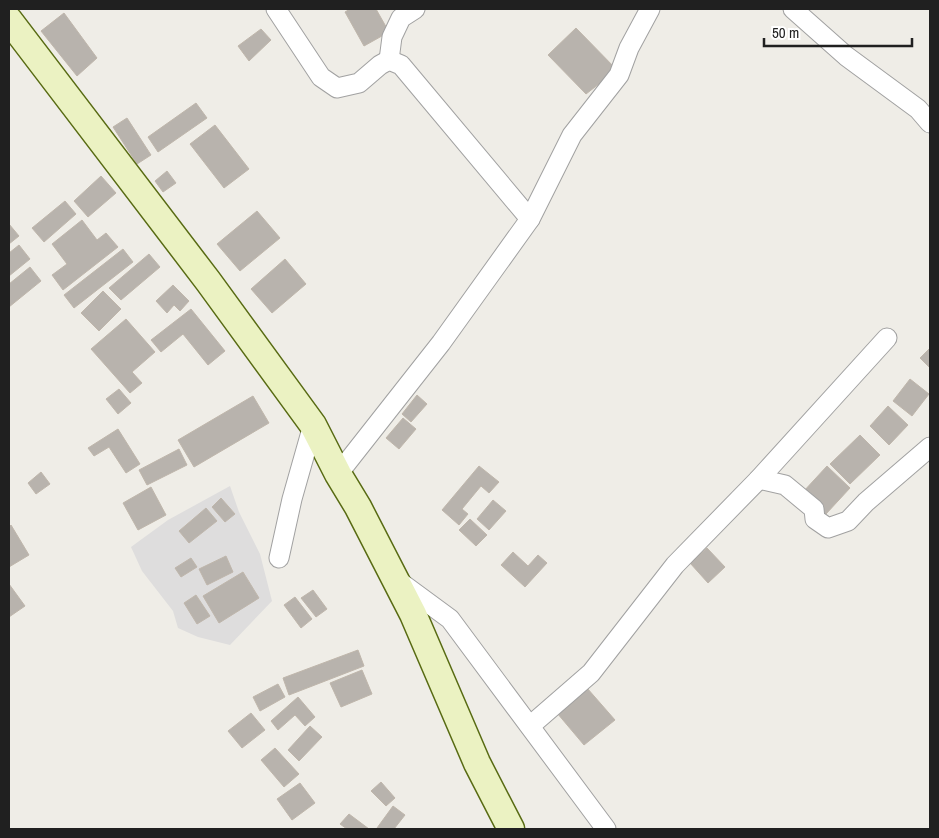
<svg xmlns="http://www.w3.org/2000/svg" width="939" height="838" viewBox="0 0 939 838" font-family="'Archivo Narrow',sans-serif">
<rect width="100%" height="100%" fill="#efede7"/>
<path fill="#dedddd" d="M230 486 239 512 260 554 272 601 230 645 198 637 178 628 173 611 142 571 131 547 168 520Z"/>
<g fill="#b8b3ad" stroke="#bfb6ab">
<path d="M350 9H376L389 32 364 46 345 12Z"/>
<path d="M64 13 97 58 77 76 41 31Z"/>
<path d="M576 28 617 70 586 94 548 55Z"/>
<path d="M261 29 271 40 249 61 238 46Z"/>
<path d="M196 103 207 118 158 152 148 137Z"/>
<path d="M127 118 151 155 137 164 113 127Z"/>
<path d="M215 125 249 169 224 188 190 144Z"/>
<path d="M167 171 176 183 163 192 155 181Z"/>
<path d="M101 176 116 193 88 217 74 201Z"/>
<path d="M65 201 76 214 44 242 32 228Z"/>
<path d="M257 211 280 238 240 271 217 244Z"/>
<path d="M82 220 97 240 106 233 118 247 63 290 52 275 67 264 52 244Z"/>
<path d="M9 224 19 236 9 244Z"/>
<path d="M19 245 30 259 9 276V253Z"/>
<path d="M123 249 133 262 74 308 64 295Z"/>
<path d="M149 254 160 267 121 300 109 288Z"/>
<path d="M285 259 306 284 272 313 251 289Z"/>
<path d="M30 267 41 281 9 307V284Z"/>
<path d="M173 285 189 301 180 311 174 305 167 313 156 301Z"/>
<path d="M103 291 121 309 99 331 81 313Z"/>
<path d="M191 309 225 351 208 365 183 334 161 352 151 340Z"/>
<path d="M126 319 155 352 132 372 142 383 130 393 91 349Z"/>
<path d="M930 348V368L920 358Z"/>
<path d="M910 379 929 394 912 416 893 401Z"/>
<path d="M119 389 131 403 118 414 106 399Z"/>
<path d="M417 395 427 404 411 422 402 414Z"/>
<path d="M253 396 269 423 194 467 178 440Z"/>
<path d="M888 406 908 425 889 445 870 426Z"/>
<path d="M403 418 416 429 399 449 386 438Z"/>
<path d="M118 429 140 464 126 473 109 447 94 456 88 448Z"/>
<path d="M860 435 880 455 850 484 830 464Z"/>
<path d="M179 449 187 465 147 485 139 470Z"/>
<path d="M479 466 499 482 489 493 481 486 462 509 468 514 459 525 442 510Z"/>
<path d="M827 466 850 488 826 514 803 492Z"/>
<path d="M41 472 50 484 36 494 28 483Z"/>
<path d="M151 487 166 515 138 530 123 503Z"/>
<path d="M221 498 235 514 225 522 212 507Z"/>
<path d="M493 500 506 511 489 530 477 519Z"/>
<path d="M206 508 217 521 189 543 179 531Z"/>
<path d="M470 519 487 535 476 546 459 530Z"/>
<path d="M11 525 29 555 9 567V527Z"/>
<path d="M707 548 725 567 708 583 690 563Z"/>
<path d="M513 552 528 566 538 555 547 563 525 587 501 565Z"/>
<path d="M226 556 233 572 207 585 199 569Z"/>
<path d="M191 558 197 567 181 577 175 568Z"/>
<path d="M243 572 259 598 219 623 203 596Z"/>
<path d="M9 584 25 606 9 617Z"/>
<path d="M313 590 327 609 316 617 301 598Z"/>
<path d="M196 595 210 616 197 624 184 603Z"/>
<path d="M295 597 312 619 301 628 284 605Z"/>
<path d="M358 650 364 666 289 695 283 678Z"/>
<path d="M362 670 372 694 341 707 330 683Z"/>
<path d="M278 684 285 697 260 711 253 697Z"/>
<path d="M587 688 615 720 584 745 557 713Z"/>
<path d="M298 697 315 717 305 726 295 715 278 730 271 721Z"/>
<path d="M251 713 265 730 242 748 228 731Z"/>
<path d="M310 726 322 737 299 761 288 750Z"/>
<path d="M275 748 299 774 284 787 261 760Z"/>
<path d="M381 782 395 798 386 806 371 791Z"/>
<path d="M300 783 315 803 292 820 277 799Z"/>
<path d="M393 806 405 815 394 829H379L377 828Z"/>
<path d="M349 814 369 829H347L340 824Z"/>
</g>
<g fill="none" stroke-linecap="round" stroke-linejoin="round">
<g stroke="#a1a1a1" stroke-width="21">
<g id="street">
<path d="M276 9 321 77 337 88 359 83 380 65 389 60 401 65 530 219"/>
<path d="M793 9 846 56 918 109 930 123"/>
<path d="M389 60 392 37 401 18 415 9"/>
<path d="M338 474 441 343 530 219 572 135 619 75 629 48 650 9"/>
<path d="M759 479 785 485 814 509 815 519 828 528 848 521 866 502 930 447"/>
<path d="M279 558 292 499 313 425"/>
<path d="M397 580 450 619 606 829"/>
<path d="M530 726 591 673 675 565 759 479 887 338"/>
</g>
</g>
<g stroke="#586b13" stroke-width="29">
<path id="secondary" d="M9 20 208 281 313 425 338 474 358 507 413 614 477 763 511 829"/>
</g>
<use href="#street" stroke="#fff" stroke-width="19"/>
<use href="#secondary" stroke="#ebf2c2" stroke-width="26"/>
</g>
<rect width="939" height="838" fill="none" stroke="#202020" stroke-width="20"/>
<path d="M764 38v8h148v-8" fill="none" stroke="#202020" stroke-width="2.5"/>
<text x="772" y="38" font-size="15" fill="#202020" stroke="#ffffff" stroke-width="4" paint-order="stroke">50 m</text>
</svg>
